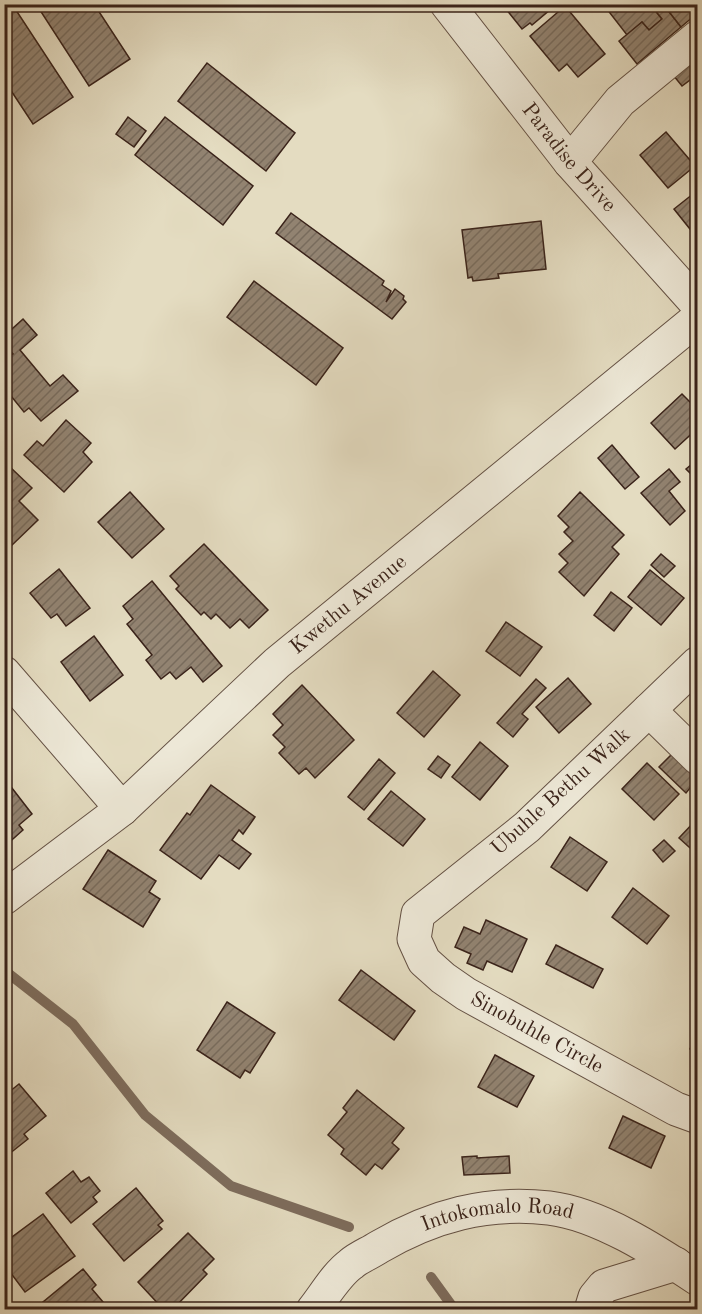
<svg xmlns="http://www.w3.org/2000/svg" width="702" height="1314" viewBox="0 0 702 1314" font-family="'Old Standard TT',serif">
<defs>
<pattern id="building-hatch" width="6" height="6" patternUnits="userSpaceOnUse" patternTransform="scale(1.5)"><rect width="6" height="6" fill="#928371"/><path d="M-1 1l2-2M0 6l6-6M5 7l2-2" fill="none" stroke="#786b5c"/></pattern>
</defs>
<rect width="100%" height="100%" fill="#e4dcc1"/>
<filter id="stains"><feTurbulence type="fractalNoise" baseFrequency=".00333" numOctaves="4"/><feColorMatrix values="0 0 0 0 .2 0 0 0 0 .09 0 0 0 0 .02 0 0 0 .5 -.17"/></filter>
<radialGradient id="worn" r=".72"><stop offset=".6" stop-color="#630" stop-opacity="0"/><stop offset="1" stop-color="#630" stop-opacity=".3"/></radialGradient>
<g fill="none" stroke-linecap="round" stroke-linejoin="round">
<g stroke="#7d6c5c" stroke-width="10">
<path d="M4 970 73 1024 145 1115 231 1186 349 1227"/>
<path d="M431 1277 455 1310"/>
</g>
</g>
<g fill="url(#building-hatch)" stroke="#3a231a" stroke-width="1.5">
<path d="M9 4H12L73 97 33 124 4 80V8Z"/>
<path d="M36 4H94L130 59 89 86Z"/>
<path d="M502 4H557L532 25 530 23 522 29Z"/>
<path d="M603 4H650L662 19 649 30 642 22 627 35Z"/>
<path d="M650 4H663L681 27 637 64 619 41 642 22 649 30 662 19Z"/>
<path d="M663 4H684L694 16 681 27Z"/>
<path d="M565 6 605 54 578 77 567 64 559 71 530 36Z"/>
<path d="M698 57V74L682 86 673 75Z"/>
<path d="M207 63 295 133 266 171 178 101Z"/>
<path d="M128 117 146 131 134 147 116 134Z"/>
<path d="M165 117 253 186 223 225 135 155Z"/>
<path d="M666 132 695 166 668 188 640 155Z"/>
<path d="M698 190V239L674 209Z"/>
<path d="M291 213 384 281 382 285 391 291 386 302 395 289 404 296 403 299 406 302 392 319 276 233Z"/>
<path d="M541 221 546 269 498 274 499 278 473 281 472 277 468 278 462 230Z"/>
<path d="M254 281 343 348 316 385 227 317Z"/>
<path d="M23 319 37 335 20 350 50 386 63 375 78 391 41 421 29 408 24 412 7 391 4 393V361L13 354 4 344V336Z"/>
<path d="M682 394 698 410V428L675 449 651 423Z"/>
<path d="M66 420 91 443 83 452 92 462 64 492 24 455 37 441 43 446Z"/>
<path d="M612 445 639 477 625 489 598 458Z"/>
<path d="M698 459V481L686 469Z"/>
<path d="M10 467 32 488 19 501 38 520 10 547 4 541V473Z"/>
<path d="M669 469 680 482 669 491 685 511 670 525 641 493Z"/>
<path d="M130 492 164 529 132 558 98 522Z"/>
<path d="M580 492 624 535 612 547 619 554 584 596 559 572 568 563 559 554 573 541 564 532 569 527 558 516Z"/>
<path d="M204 544 268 610 249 628 240 619 230 628 216 614 211 619 204 612 201 615 176 589 179 586 170 576Z"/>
<path d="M661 554 675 566 664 577 651 565Z"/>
<path d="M59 569 90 608 66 626 57 614 51 618 30 593Z"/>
<path d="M650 570 684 598 661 625 628 597Z"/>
<path d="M152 581 222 666 203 682 191 667 176 679 170 672 161 679 146 660 152 655 127 624 133 619 123 606Z"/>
<path d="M611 592 632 608 614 631 594 615Z"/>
<path d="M506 622 542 647 520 676 486 651Z"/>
<path d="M94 636 123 675 90 701 61 662Z"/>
<path d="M433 671 460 695 424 737 397 713Z"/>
<path d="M568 678 591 704 559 733 536 707Z"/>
<path d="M536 679 546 688 522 714 528 719 513 737 497 723Z"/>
<path d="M302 685 354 740 315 778 306 768 299 774 279 753 285 747 273 735 283 725 273 714Z"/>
<path d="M480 742 508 766 480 800 452 777Z"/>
<path d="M672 754 698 778 686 793 659 767Z"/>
<path d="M438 756 450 765 441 778 428 769Z"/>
<path d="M379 759 395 773 364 810 348 797Z"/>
<path d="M647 763 679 794 654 820 622 789Z"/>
<path d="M5 779 32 814 19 825 23 830 5 846Z"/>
<path d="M211 785 255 817 243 834 239 830 232 840 251 854 239 869 219 855 201 879 160 850 187 813 190 815Z"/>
<path d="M391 791 425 819 403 846 368 819Z"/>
<path d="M698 818V855L679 838Z"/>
<path d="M570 837 607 862 587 891 551 867Z"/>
<path d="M664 840 675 851 663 862 653 850Z"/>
<path d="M108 850 156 881 149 892 160 899 143 927 83 889Z"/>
<path d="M633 888 669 916 647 944 612 917Z"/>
<path d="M486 920 527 939 512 972 487 961 483 970 467 963 471 954 455 947 464 927 480 934Z"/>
<path d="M556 945 603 969 593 988 546 964Z"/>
<path d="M361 970 415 1011 394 1040 339 1000Z"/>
<path d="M227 1002 275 1033 250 1073 245 1070 240 1078 197 1050Z"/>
<path d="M698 1032V1053L690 1049Z"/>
<path d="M495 1055 534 1076 517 1107 478 1087Z"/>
<path d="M19 1084 46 1116 24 1134 28 1139 4 1158V1096Z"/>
<path d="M357 1090 404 1128 392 1143 399 1149 382 1169 375 1164 366 1175 341 1154 344 1149 328 1135 347 1112 343 1108Z"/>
<path d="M623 1116 665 1136 651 1168 609 1148Z"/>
<path d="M477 1156V1158L509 1156 510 1173 464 1175 462 1157Z"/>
<path d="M73 1171 81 1182 89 1177 100 1191 93 1197 97 1202 71 1223 46 1193Z"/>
<path d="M136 1188 163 1221 158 1225 162 1229 124 1261 93 1224Z"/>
<path d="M43 1214 75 1256 25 1292 4 1264V1243Z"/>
<path d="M188 1233 214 1259 203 1270 207 1274 172 1310H164L138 1282Z"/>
<path d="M83 1269 96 1285 92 1289 109 1309 39 1310 37 1307Z"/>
</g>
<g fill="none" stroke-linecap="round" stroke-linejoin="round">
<g stroke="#645144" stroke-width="35">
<g id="street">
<path id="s1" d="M447 4 570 162 698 305"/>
<path d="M570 162 620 101 698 37"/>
<path id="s2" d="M698 663 527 827 418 914 414 939 424 961 443 978 466 994 676 1109 698 1117"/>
<path d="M4 673 122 809"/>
<path d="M649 710 698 758"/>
<path id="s3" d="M4 898 122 809 277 663 698 318"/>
<path id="s4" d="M313 1310C325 1295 336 1275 351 1264 359 1257 370 1253 379 1247 432 1216 486 1201 549 1208 599 1214 656 1251 698 1279"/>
<path d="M591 1310 595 1297 604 1286 676 1264"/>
</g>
</g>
<use href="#street" stroke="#ede8d7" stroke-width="33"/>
</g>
<g text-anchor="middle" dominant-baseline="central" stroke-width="6" stroke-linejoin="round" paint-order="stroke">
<g font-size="21" fill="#3a231a" stroke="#ede8d7">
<text stroke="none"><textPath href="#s1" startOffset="196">Paradise Drive</textPath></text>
<text stroke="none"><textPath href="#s3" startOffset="453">Kwethu Avenue</textPath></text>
<text transform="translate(561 792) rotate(-42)">Ubuhle Bethu Walk</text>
<text stroke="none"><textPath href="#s2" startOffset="560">Sinobuhle Circle</textPath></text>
<text stroke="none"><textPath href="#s4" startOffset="218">Intokomalo Road</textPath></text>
</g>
</g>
<rect width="702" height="1314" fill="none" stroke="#e4dcc1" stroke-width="24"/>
<rect x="6" y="6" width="690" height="1302" fill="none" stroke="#3a231a" stroke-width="3"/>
<rect x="12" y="12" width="678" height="1290" fill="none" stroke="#3a231a" stroke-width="1.5"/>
<rect width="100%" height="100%" filter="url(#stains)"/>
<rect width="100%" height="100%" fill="url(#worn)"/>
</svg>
